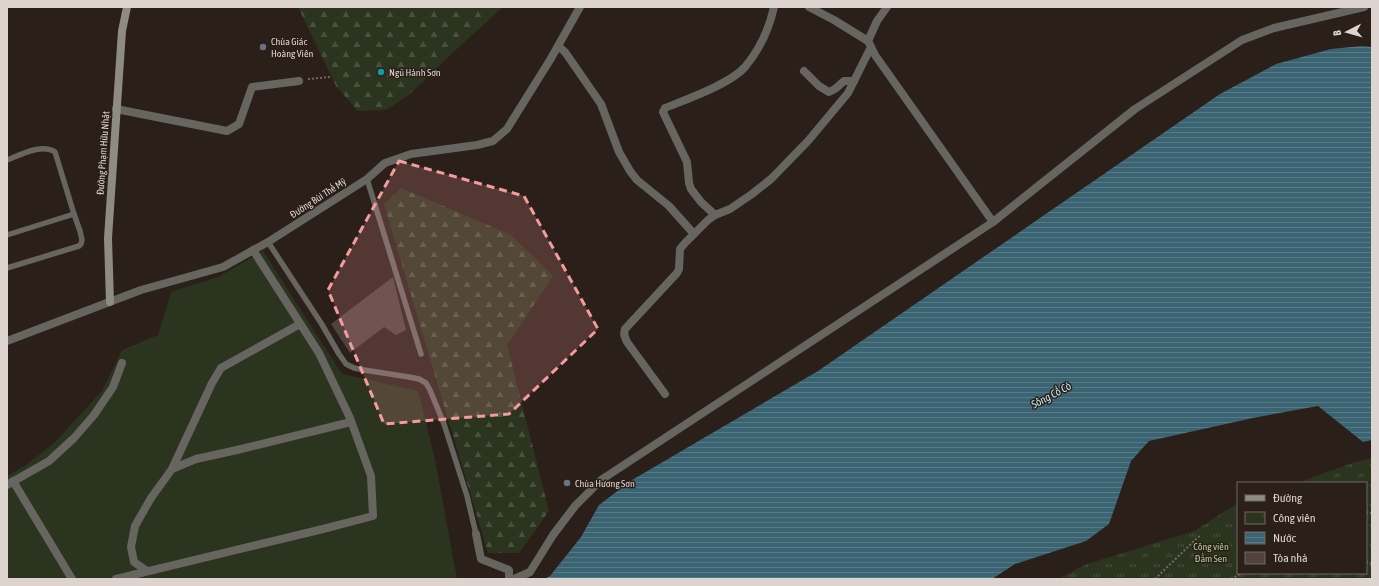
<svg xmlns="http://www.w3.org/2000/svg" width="1379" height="586" viewBox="0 0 1379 586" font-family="'Asap Condensed',sans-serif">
<defs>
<pattern id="forest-firs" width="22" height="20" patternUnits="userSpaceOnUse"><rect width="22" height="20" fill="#2b341e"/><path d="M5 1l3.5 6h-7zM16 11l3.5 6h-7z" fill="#49503e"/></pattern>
<pattern id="park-tufts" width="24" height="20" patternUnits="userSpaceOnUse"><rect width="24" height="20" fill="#2b341e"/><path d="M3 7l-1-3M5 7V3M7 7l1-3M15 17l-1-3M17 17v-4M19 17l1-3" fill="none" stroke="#49503e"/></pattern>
<pattern id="water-rules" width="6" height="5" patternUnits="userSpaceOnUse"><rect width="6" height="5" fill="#3b6472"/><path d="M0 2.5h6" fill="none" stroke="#577985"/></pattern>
</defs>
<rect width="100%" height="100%" fill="#2b1f19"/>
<path fill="#2b341e" d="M263 251 342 374 418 391 435 459 457 579H7V476L26 465 54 443 102 391 122 350 158 335 171 292 218 277Z"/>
<g fill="url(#forest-firs)">
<path d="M298 7H503L447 58 409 95 386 110 358 111 336 86Z"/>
<path d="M401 188 511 235 553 276 507 345 549 511 519 553H488L384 204Z"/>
</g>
<path fill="url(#park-tufts)" d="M1372 458V579H1058L1087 564 1194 531 1238 503V573H1366V483H1297L1352 463Z"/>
<path fill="url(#water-rules)" d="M1362 46 1372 47V440L1363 442 1318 406 1253 418 1149 441 1131 461 1109 524 1086 541 1015 564 992 579H544L550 576 581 537 599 505 632 480 818 371 1220 94 1276 64 1331 49Z"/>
<path fill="#50423c" d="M393 277 406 330 396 335 384 327 350 353 331 324Z"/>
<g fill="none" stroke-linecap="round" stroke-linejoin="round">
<g stroke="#736863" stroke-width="2" stroke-dasharray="2 2" stroke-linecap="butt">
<path d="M308 79 330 77"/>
<path d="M1366 512 1372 513"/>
<path d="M1366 562 1372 563"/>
<path d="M1155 579 1196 539 1201 535"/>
<path d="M1231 579 1242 573"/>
</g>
<g stroke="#67655f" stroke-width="5.5">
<path d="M7 160C20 155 42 143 55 152L74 214 80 231 82 240 81 244 79 246 7 268"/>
<path d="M367 179 421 354"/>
<path d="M7 235 74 214"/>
<path d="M268 242 321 323 339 354 346 364 354 368 364 370 409 377 419 379 426 383 430 390 444 424 467 496 476 534"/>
</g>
<g stroke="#67655f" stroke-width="8">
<path d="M809 7 834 20 868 41 875 55 993 222"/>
<path d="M868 41 877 21 887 7"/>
<path d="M558 46 565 52 601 104 619 152 630 171 637 180 669 206 694 234"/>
<path d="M804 71 819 86 829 92 835 89 844 81H854"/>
<path d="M116 109 227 131 239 124 252 87 299 81"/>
<path d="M715 215 701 202 691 189 689 183 687 162 663 112 665 108C687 99 730 84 745 67 760 49 769 30 774 7"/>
<path d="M7 341 141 290 223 267 268 242 367 179 385 163 411 154 477 145 493 141 507 129 550 60 580 7"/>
<path d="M665 394 627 342C625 338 623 334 625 329L677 273 679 269 680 249 685 243 708 220 715 215 730 209 752 194 771 179 808 141 848 93 871 47"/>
<path d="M172 469 212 383 221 368 300 324"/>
<path d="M13 481 72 579"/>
<path d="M7 485 49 461 74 438 94 415 113 387 122 363"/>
<path d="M476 534 481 559 509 570V579"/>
<path d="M147 571 134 562 131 547 135 526 151 498 172 469 196 459 237 450 351 422"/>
<path d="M116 579 323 529 373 516 371 476 350 418 319 353 253 250"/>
<path d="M514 579 530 572 553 535 575 506 601 480 993 222 1135 109 1242 40 1274 28 1364 7"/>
</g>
<path stroke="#8e8b81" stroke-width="8" d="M110 302 108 238 122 31 127 7"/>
</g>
<path fill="#f59b9c" fill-opacity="0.2" stroke="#f59b9c" stroke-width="3" stroke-dasharray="8 5" stroke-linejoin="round" d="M399 161 524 196 598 329 509 414 384 424 328 290Z"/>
<g fill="#6b7280" stroke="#2b1f19" stroke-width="1.5">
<circle cx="263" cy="47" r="4"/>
<circle cx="567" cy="483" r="4"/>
</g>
<circle fill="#0f9aa8" stroke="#2b1f19" stroke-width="1.5" cx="381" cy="72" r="4"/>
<g text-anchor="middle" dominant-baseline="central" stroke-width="3" stroke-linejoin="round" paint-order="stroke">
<g font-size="10" fill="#ddd4d0" stroke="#2b1f19" text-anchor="start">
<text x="271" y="41">Chùa Giác<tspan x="271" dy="12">Hoàng Viên</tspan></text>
<text x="389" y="72">Ngũ Hành Sơn</text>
<text x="575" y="483">Chùa Hương Sơn</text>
</g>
<g font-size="10" fill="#ddd4d0" stroke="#2b1f19">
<text transform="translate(103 153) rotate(-86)">Đường Phạm Hữu Nhật</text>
<text transform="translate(318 198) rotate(-33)">Đường Bùi Thế Mỹ</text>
</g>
<g font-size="10" fill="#afc890" stroke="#2b1f19">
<text x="1211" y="546">Công viên<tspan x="1211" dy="12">Đầm Sen</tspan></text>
</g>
<g font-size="11" font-style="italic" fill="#bfe9f9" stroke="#2b1f19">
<text transform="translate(1051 395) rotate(-28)">Sông Cổ Cò</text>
</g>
</g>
<rect width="1379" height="586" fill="none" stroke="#ddd4d0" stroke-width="16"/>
<rect x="1237" y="482" width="130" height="92" fill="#2b1f19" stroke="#726762"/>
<rect x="1245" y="495" width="20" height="6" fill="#8e8b81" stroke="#726762"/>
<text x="1273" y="502" font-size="12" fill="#ddd4d0">Đường</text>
<rect x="1245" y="512" width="20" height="12" fill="url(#park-tufts)" stroke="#726762"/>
<text x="1273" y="522" font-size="12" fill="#ddd4d0">Công viên</text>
<rect x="1245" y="532" width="20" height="12" fill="url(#water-rules)" stroke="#726762"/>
<text x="1273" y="542" font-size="12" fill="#ddd4d0">Nước</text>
<rect x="1245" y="552" width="20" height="12" fill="#50423c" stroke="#726762"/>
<text x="1273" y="562" font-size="12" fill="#ddd4d0">Tòa nhà</text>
<g transform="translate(1347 32) rotate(264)" stroke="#2b1f19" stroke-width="3" paint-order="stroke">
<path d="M0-3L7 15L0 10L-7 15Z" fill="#ddd4d0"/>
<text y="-6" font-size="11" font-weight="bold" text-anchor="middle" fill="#ddd4d0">B</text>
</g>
</svg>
